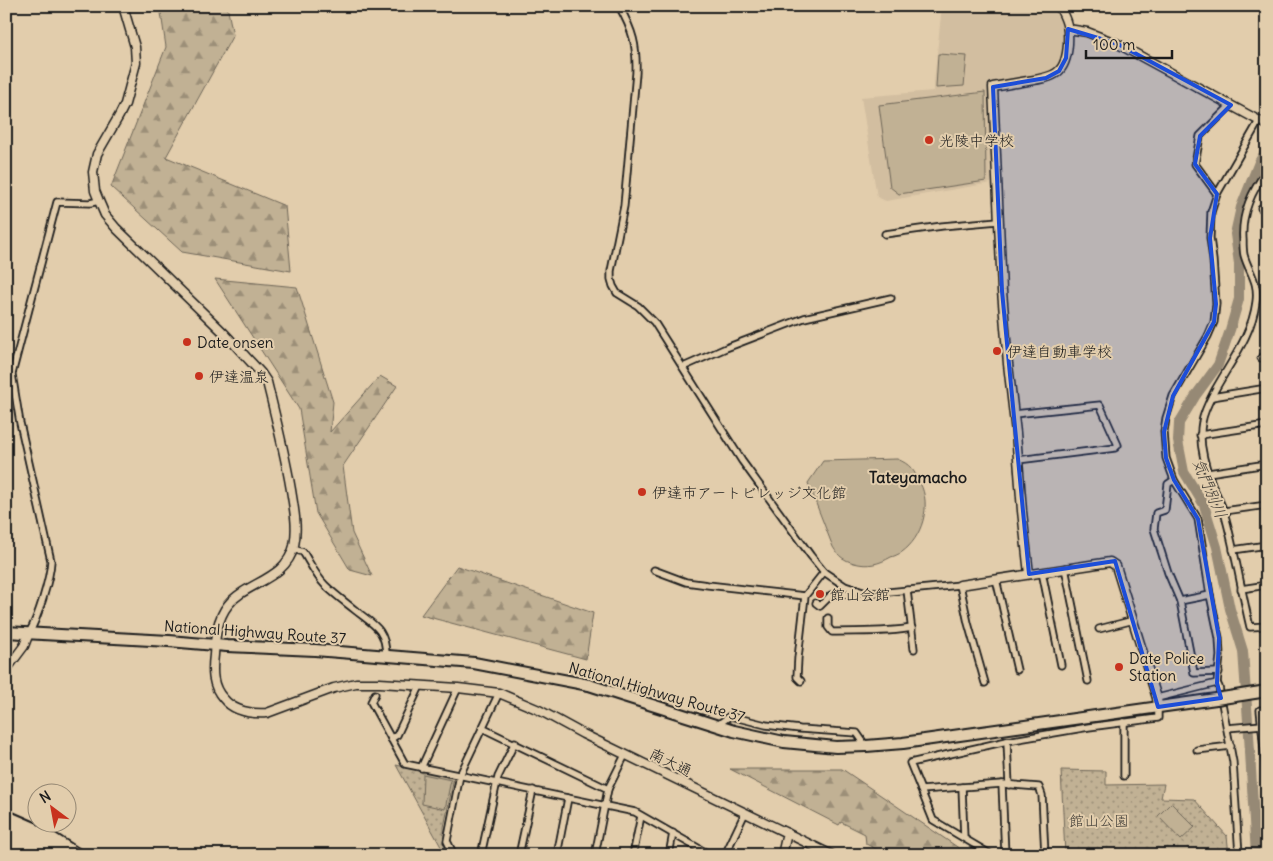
<svg xmlns="http://www.w3.org/2000/svg" width="1273" height="861" viewBox="0 0 1273 861" font-family="Delius,'Klee One',sans-serif">
<defs>
<pattern id="grass-dots" width="8" height="8" patternUnits="userSpaceOnUse" patternTransform="scale(1.25)"><rect width="8" height="8" fill="#c1b194"/><path d="M2 2h.1M6 6h.1" fill="none" stroke="#9c8f78" stroke-width="1.8" stroke-linecap="round"/></pattern>
<pattern id="forest-firs" width="22" height="20" patternUnits="userSpaceOnUse" patternTransform="scale(1.25)"><rect width="22" height="20" fill="#c1b194"/><path d="M5 1l3.5 6h-7zM16 11l3.5 6h-7z" fill="#9c8f78"/></pattern>
</defs>
<rect width="100%" height="100%" fill="#e2cdac"/>
<filter id="ink" filterUnits="userSpaceOnUse"><feTurbulence type="fractalNoise" baseFrequency=".02" numOctaves="2"/><feDisplacementMap in="SourceGraphic" scale="10" xChannelSelector="R" yChannelSelector="G"/><feConvolveMatrix kernelMatrix="1 2 1 2 8 2 1 2 1" color-interpolation-filters="sRGB"/></filter>
<g filter="url(#ink)">
<path fill="#d2bea0" d="M942 6H1055L1061 17 1065 36 1062 57 1058 67 1046 73 988 83 991 183 886 201 877 197 861 97 933 91Z"/>
<g fill="url(#grass-dots)" stroke="#6e6658">
<path d="M396 765 454 778 444 827 445 854Z"/>
<path d="M1061 770 1106 771V785L1164 784 1161 798 1194 799 1227 836 1229 855H1065Z"/>
</g>
<g fill="url(#forest-firs)" stroke="#6e6658">
<path d="M160 6H227L233 35 166 157 285 206 291 271 182 252 111 187 166 47Z"/>
<path d="M215 279 297 287 333 402 330 432 380 376 397 386 343 466 352 533 372 576 350 570 316 513 299 409Z"/>
<path d="M457 566 593 613 586 659 421 615Z"/>
<path d="M730 769H842L969 855H888L866 844 865 834 841 822 839 825Z"/>
</g>
<g fill="#c1b194" stroke="#6e6658">
<path d="M938 54 967 56 964 86 936 88Z"/>
<path d="M985 92 986 181 899 194 890 187 879 105Z"/>
<path d="M897 459C910 464 914 470 920 483 932 505 922 538 902 552 899 554 895 556 891 557 879 564 868 567 854 563 844 560 839 557 833 547L808 483 823 461Z"/>
<path d="M423 774 451 780 445 809 422 804Z"/>
<path d="M1171 803 1195 827 1181 840 1158 816Z"/>
</g>
<g fill="none" stroke-linecap="round" stroke-linejoin="round">
<path stroke="#968975" stroke-width="10" d="M1256 855 1249 735 1243 651 1230 609 1217 547 1204 505 1184 472 1178 441 1179 423 1196 395 1218 365 1230 330 1239 299V264L1235 234 1241 207 1259 162 1267 149"/>
<g stroke="#1c1c1c" stroke-width="9">
<g id="street">
<path d="M619 6C633 31 637 45 636 73L624 206 611 271V279L613 286 617 293 638 306 654 322 742 461 811 556 824 572 845 586 863 592 878 593 960 585 968 623 985 683"/>
<path d="M1267 170C1252 191 1241 213 1243 240 1243 245 1243 250 1244 255 1249 273 1259 281 1256 302 1252 335 1231 361 1215 390 1210 400 1204 410 1202 422 1198 442 1205 466 1212 484 1216 494 1221 503 1224 512 1235 550 1241 589 1250 627L1267 626"/>
<path d="M1217 194 1195 164 1200 136 1231 105"/>
<path d="M1261 208 1267 206"/>
<path d="M885 234 942 226 998 221"/>
<path d="M1261 358 1267 354"/>
<path d="M683 367 726 348 804 318 891 298"/>
<path d="M1212 397 1267 388"/>
<path d="M1014 414 1100 405 1118 445 1115 448 1018 460"/>
<path d="M1200 435 1267 425"/>
<path d="M1208 473 1267 464"/>
<path d="M1174 480 1168 484 1165 510 1156 513 1154 529 1168 573 1180 601"/>
<path d="M1224 511 1267 505"/>
<path d="M293 549 303 552C310 563 316 576 325 585 334 594 345 602 355 610 374 625 386 629 386 656"/>
<path d="M1233 550 1267 545"/>
<path d="M1065 568 1088 681"/>
<path d="M654 570 686 582 708 585 805 596"/>
<path d="M1042 572 1061 665"/>
<path d="M996 579 1017 670"/>
<path d="M1241 589 1267 585"/>
<path d="M907 590 914 649"/>
<path d="M1210 595 1180 601 1194 673 1219 672"/>
<path d="M816 603 820 606 831 595 851 594 857 590"/>
<path d="M828 618V627L832 632C858 631 886 633 912 628"/>
<path d="M1099 629 1134 620"/>
<path d="M29 633C38 618 50 579 51 561L20 423 12 374 57 202 90 203 99 201"/>
<path d="M801 681 797 677 798 658 805 596 824 572"/>
<path d="M1217 683 1219 687 1233 762 1239 855"/>
<path d="M375 694 371 702 405 764 635 812 710 855"/>
<path d="M1157 698 1217 683 1220 656 1219 638 1210 595 1198 519 1174 480 1166 458 1164 432 1166 418 1173 396 1208 336 1214 322 1216 304 1213 260 1210 238 1211 212 1217 194 1259 121"/>
<path d="M1260 710 1267 778"/>
<path d="M716 726 730 716 766 725 800 729 857 733 866 746"/>
<path d="M482 728 608 789"/>
<path d="M1227 728 1262 725"/>
<path d="M391 739 397 735 420 686"/>
<path d="M1197 750 1231 746"/>
<path d="M421 768 458 688"/>
<path d="M1124 776V722"/>
<path d="M1002 784 1005 855"/>
<path d="M1009 785 1007 741 1089 727 1158 718V707"/>
<path d="M962 787 964 838"/>
<path d="M921 790 910 763 1007 741"/>
<path d="M454 855 447 841 460 775 499 693"/>
<path d="M481 855 498 777 515 742"/>
<path d="M519 855 533 790"/>
<path d="M557 855 568 798"/>
<path d="M595 855 608 789 625 755"/>
<path d="M633 855 641 816"/>
<path d="M669 855 673 833"/>
<path d="M725 855 745 813"/>
<path d="M992 855 933 820 921 790 1002 784 1039 787 1042 795 1045 855"/>
</g>
</g>
<g stroke="#1c1c1c" stroke-width="11">
<g id="secondary">
<path d="M123 6 135 47 136 63 125 104 119 116 97 154 93 172 95 191 99 201 105 215 116 228 224 333 261 373 267 382C276 418 285 454 291 490 294 509 298 527 294 546 286 580 246 582 228 605 217 619 215 638 214 655 212 671 212 686 223 698 234 712 251 714 267 713L334 688 356 683H380L458 688 499 693 539 710 583 734 832 855"/>
<path d="M1068 29 1087 32 1118 44 1267 125"/>
<path d="M1029 574 1022 511 1016 433 1008 364 1002 291 993 87C1004 85 1016 83 1028 81 1055 77 1066 74 1068 44 1069 27 1067 21 1059 6"/>
<path d="M960 585 1110 562 1116 566 1151 679 1157 698 1158 707"/>
<path d="M6 670 24 646 29 633"/>
<path d="M782 855 787 833"/>
</g>
</g>
<g stroke="#1c1c1c" stroke-width="14">
<path id="highway" d="M6 632 169 641 227 646 315 650 474 663 589 685 734 731 784 742 836 747 866 746 903 743 1216 699"/>
</g>
<use href="#street" stroke="#e2cdac" stroke-width="5.5"/>
<use href="#secondary" stroke="#e2cdac" stroke-width="8"/>
<use href="#highway" stroke="#e2cdac" stroke-width="10"/>
<g stroke="#1c1c1c" stroke-width="2">
<path d="M6 809 38 823"/>
<path d="M38 824 49 829 90 855"/>
</g>
<g stroke="#1c1c1c" stroke-width="14" stroke-linecap="butt">
<path id="highway-bridge" d="M1216 699 1267 691"/>
</g>
<use href="#highway-bridge" stroke="#e2cdac" stroke-width="10"/>
</g>
</g>
<path fill="#1d4ed8" fill-opacity="0.2" stroke="#1d4ed8" stroke-width="4" stroke-linejoin="round" d="M1068 29 1118 44 1231 105 1200 136 1195 164 1217 194 1210 238 1216 304 1214 322 1173 396 1164 432 1166 458 1174 480 1198 519 1219 638 1217 683 1221 698 1158 707 1115 561 1029 574 1002 291 993 87 1046 78 1059 71 1066 58Z"/>
<g fill="#c8321e" stroke="#e2cdac" stroke-width="2">
<circle cx="929" cy="140" r="5"/>
<circle cx="187" cy="342" r="5"/>
<circle cx="997" cy="351" r="5"/>
<circle cx="199" cy="376" r="5"/>
<circle cx="642" cy="492" r="5"/>
<circle cx="820" cy="594" r="5"/>
<circle cx="1119" cy="667" r="5"/>
</g>
<g text-anchor="middle" dominant-baseline="central" stroke-width="4" stroke-linejoin="round" paint-order="stroke">
<g font-size="15" fill="#1c1c1c" stroke="#e2cdac" text-anchor="start">
<text x="939" y="140">光陵中学校</text>
<text x="197" y="342">Date onsen</text>
<text x="1007" y="351">伊達自動車学校</text>
<text x="209" y="376">伊達温泉</text>
<text x="652" y="492">伊達市アートビレッジ文化館</text>
<text x="830" y="594">館山会館</text>
<text x="1129" y="658">Date Police<tspan x="1129" dy="17">Station</tspan></text>
</g>
<g font-size="15" fill="#1c1c1c" stroke="#e2cdac">
<text transform="translate(255 632) rotate(4)">National Highway Route 37</text>
<text transform="translate(657 692) rotate(16)">National Highway Route 37</text>
<text transform="translate(671 762) rotate(26)">南大通</text>
</g>
<g font-size="15" fill="#45413a" stroke="#e2cdac">
<text x="1099" y="820">館山公園</text>
</g>
<g font-size="16" font-weight="bold" fill="#1c1c1c" stroke="#e2cdac">
<text x="918" y="477">Tateyamacho</text>
</g>
<g font-size="16" font-style="italic" fill="#413d37" stroke="#e2cdac">
<text transform="translate(1210 488) rotate(67)">気門別川</text>
</g>
</g>
<rect width="1273" height="861" fill="none" stroke="#e2cdac" stroke-width="25"/>
<rect x="12" y="12" width="1248" height="836" fill="none" stroke="#1c1c1c" stroke-width="2" filter="url(#ink)"/>
<g transform="translate(52 808) rotate(328)"><circle r="24" fill="#e2cdac" stroke="#938672"/>
<path d="M0-4L9 19L0 12L-9 19Z" fill="#c8321e"/>
<text y="-8" font-size="14" font-weight="bold" text-anchor="middle" fill="#1c1c1c">N</text>
</g>
<path d="M1086 50v8h86v-8" fill="none" stroke="#1c1c1c" stroke-width="2.5"/>
<text x="1093" y="50" font-size="15" fill="#1c1c1c" stroke="#e2cdac" stroke-width="4" paint-order="stroke">100 m</text>
</svg>
